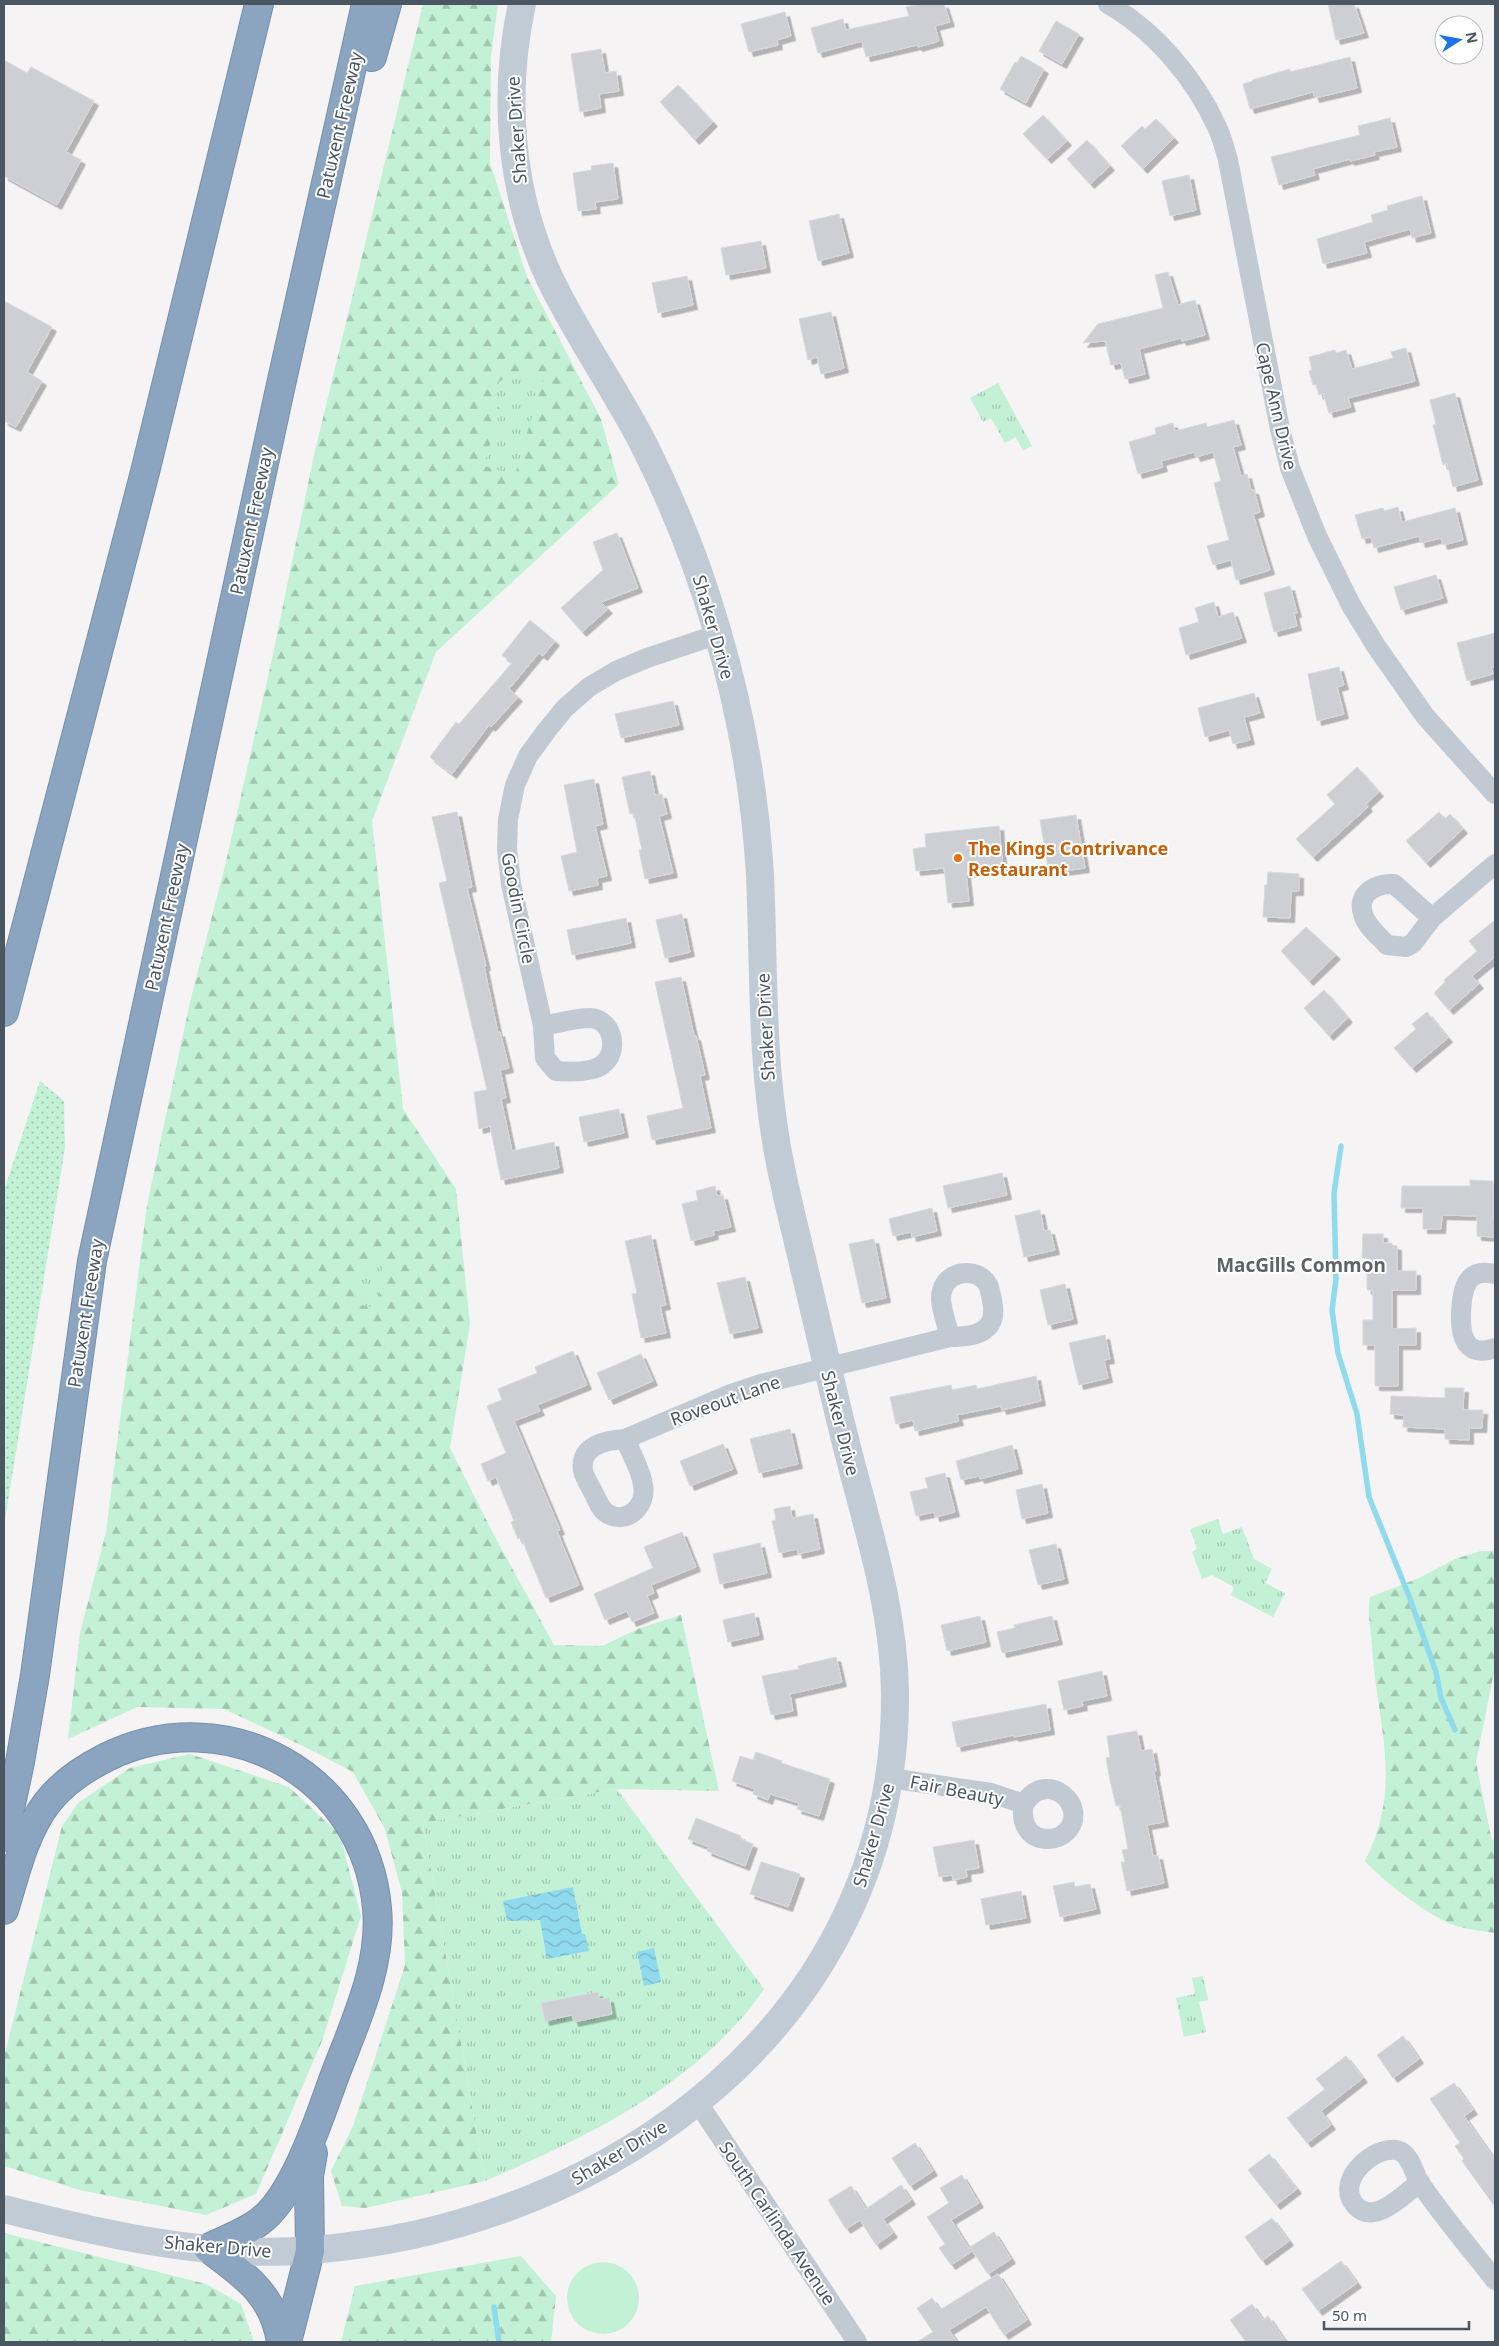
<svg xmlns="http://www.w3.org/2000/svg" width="1499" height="2346" viewBox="0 0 1499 2346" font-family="'Noto Sans',sans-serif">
<defs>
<pattern id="grass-dots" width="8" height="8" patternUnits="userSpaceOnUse" patternTransform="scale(1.25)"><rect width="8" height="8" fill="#c3f1d5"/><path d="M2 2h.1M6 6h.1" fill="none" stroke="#a0c6b0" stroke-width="1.8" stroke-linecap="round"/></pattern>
<pattern id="forest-firs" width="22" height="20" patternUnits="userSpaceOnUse" patternTransform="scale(1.25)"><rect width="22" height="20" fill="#c3f1d5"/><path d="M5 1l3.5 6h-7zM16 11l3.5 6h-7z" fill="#a0c6b0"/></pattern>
<pattern id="park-tufts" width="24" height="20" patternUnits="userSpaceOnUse" patternTransform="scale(1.25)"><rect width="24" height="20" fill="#c3f1d5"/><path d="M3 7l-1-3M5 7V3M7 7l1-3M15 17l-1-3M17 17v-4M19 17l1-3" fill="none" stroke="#a0c6b0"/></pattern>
<pattern id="water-waves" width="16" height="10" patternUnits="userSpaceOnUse" patternTransform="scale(1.25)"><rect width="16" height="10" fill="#90daee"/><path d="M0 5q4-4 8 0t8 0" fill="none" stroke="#78b4c4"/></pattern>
<filter id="shadow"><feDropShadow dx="4.5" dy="4.5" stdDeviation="0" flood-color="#0004"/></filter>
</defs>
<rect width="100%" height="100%" fill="#f5f3f3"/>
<path fill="url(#grass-dots)" d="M40 1081 64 1101 65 1148 4 1526V1190Z"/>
<g fill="url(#forest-firs)">
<path d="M423 4H498L491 56 490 163 527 277 601 419 619 484 436 652 372 821 403 1109 456 1189 470 1324 450 1448 493 1533 554 1645 602 1646 640 1628 681 1615 719 1791 617 1789 423 1823 485 2181 365 2208 342 2206 331 2171 353 2126 405 1965 402 1893 385 1829 353 1772 303 1746 224 1709 137 1707 68 1739 80 1633 106 1532 147 1205 190 1002 225 866 272 659 314 455Z"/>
<path d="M1481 1551H1495V1677H1493L1476 1762 1491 1837 1495 1843V1933C1484 1931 1472 1930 1460 1927 1433 1920 1384 1882 1365 1861 1404 1784 1377 1725 1372 1646 1371 1631 1367 1612 1370 1597L1419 1578 1455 1559Z"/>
<path d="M190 1754 289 1787 340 1835 361 1916 322 2041 256 2194 206 2215 80 2190 4 2166V2057L62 1826 78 1803 130 1768Z"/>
<path d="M4 2233 206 2284 241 2304 254 2342H4Z"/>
<path d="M521 2256 556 2296 551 2342H341L355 2286Z"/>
</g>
<g fill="url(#park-tufts)">
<path d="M515 371 543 379 515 475 484 466 500 409 494 401 499 382Z"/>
<path d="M998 383 1032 446 1023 451 1016 437 1005 443 991 418 983 422 970 398Z"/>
<path d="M358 1262 382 1265 378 1307 354 1305Z"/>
<path d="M1218 1519 1223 1534 1242 1527 1254 1559 1272 1569 1265 1583 1285 1593 1273 1617 1231 1595 1234 1587 1212 1575 1202 1579 1192 1552 1197 1549 1190 1529Z"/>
<path d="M617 1789 764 1989C756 2000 748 2012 738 2022 670 2098 577 2141 485 2181L423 1823Z"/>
<path d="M1203 1976 1208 2000 1199 2002 1206 2032 1184 2037 1176 1998 1195 1994 1192 1978Z"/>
</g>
<circle fill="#c3f1d5" cx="603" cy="2298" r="36"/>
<g fill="url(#water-waves)">
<path d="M573 1887 582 1934H585L589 1951 547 1959 540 1920 507 1921 503 1901Z"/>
<path d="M654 1948 661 1982 644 1986 637 1952Z"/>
</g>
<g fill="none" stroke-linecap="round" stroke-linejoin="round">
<g stroke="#90daee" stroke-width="5.5">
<path d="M1341 1146 1334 1193 1336 1279 1332 1310 1338 1353 1357 1414 1369 1497 1409 1596 1436 1672 1441 1698 1455 1730"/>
<path d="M494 2307 499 2342"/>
</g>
</g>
<g fill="#cdcfd5" stroke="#d7d9de" filter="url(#shadow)">
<path d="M918 4H944L950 22 935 26 939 41 918 47 917 45 866 57 862 41 818 53 811 28 843 19 846 30 909 16 906 7Z"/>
<path d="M1328 4H1354L1364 33 1336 40Z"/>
<path d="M785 12 791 36 777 40 778 45 749 52 741 24Z"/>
<path d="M1056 21 1079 34 1062 64 1039 51Z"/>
<path d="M601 49 605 73 616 71 619 91 599 94 601 108 580 112 571 54Z"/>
<path d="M1021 56 1044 69 1026 103 1000 89 1015 62 1017 63Z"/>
<path d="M1350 57 1357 88 1315 98 1313 92 1250 109 1243 84 1253 81 1252 80 1290 69V72Z"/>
<path d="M4 60 27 73 31 67 94 101 66 152 81 160 57 205 4 176Z"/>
<path d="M678 85 713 122 695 140 660 102Z"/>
<path d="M1043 115 1067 141 1047 159 1023 134Z"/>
<path d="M1390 118 1397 147 1374 152 1375 155 1350 161V159L1313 169 1315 175 1279 185 1271 157 1360 135 1358 126Z"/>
<path d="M1156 119 1174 138 1143 169 1121 146 1142 126 1145 129Z"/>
<path d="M1087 140 1110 166 1090 184 1067 159Z"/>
<path d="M613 163 618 199 595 202 596 209 578 211 573 173 592 170 591 166Z"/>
<path d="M1189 175 1196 210 1170 216 1162 181Z"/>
<path d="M1422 196 1431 233 1412 238 1410 229 1364 242 1367 253 1323 264 1317 239 1373 222 1371 215 1388 210 1387 206Z"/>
<path d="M839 214 849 253 818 261 809 221Z"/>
<path d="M761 241 766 268 726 275 721 248Z"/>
<path d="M1168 272 1178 305 1195 300 1205 335 1182 341 1181 338 1139 349 1145 374 1125 379 1121 363 1111 365 1105 341 1083 343 1098 324 1163 308 1155 275Z"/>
<path d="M687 276 693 305 658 313 652 283Z"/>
<path d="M4 301 52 327 27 372 42 381 16 427 4 421Z"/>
<path d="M831 312 844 368 821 374 817 357 808 360 799 319Z"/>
<path d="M1406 348 1415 381 1348 398 1351 407 1329 413 1323 393 1319 395 1316 384 1313 385 1309 371 1312 370 1309 357 1335 350 1336 353 1346 350 1352 369 1393 358 1391 352Z"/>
<path d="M1455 393 1478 480 1453 487 1447 463 1443 465 1433 425 1436 424 1430 400Z"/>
<path d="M1234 420 1241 445 1233 447 1241 476 1247 474 1251 490H1254L1260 512 1253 514 1270 570 1236 580 1231 560 1213 565 1207 546 1229 540 1214 483 1221 481 1213 452 1196 457 1194 452 1161 461 1163 467 1138 474 1129 442 1156 434 1155 428 1173 423 1175 431 1206 423 1207 427Z"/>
<path d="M1398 507 1402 522 1455 508 1463 540 1443 545 1441 538 1421 543 1419 536 1374 548 1371 537 1362 539 1355 515 1383 508 1384 511Z"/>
<path d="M617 533 638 588 601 602 608 609 582 632 561 608 603 570 593 542Z"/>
<path d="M1436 575 1443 598 1401 610 1394 587Z"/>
<path d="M1290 586 1297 613H1294L1297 626 1274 632 1264 593Z"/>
<path d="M1214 602 1218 617 1233 612 1242 638 1186 655 1179 628 1199 622 1195 608Z"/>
<path d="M530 620 555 641 543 656 539 653 509 689 518 697 491 727 489 725 452 774 430 757 456 722 459 724 512 663 502 655Z"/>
<path d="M1495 633V667H1491L1493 674 1467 681 1457 643Z"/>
<path d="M1339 667 1344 685 1337 687 1344 714 1317 721 1308 674Z"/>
<path d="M1254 693 1260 713 1244 717 1250 740 1233 744 1229 730 1205 737 1198 708Z"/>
<path d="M673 701 679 725 621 738 615 714Z"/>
<path d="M1357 767 1379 792 1366 804 1368 807 1313 857 1296 839 1335 804 1327 795Z"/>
<path d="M650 771 655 795 662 794 667 814 659 816 673 873 645 879 639 850H642L634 813 630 814 622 777Z"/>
<path d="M594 779 603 824 595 826 607 876 597 878 598 885 569 891 561 856 577 852 564 785Z"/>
<path d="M457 812 472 887 467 888 486 966H484L498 1033 500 1032 509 1068 500 1070 506 1098 501 1099 512 1151 554 1142 559 1168 501 1180 490 1126 479 1129 474 1092 487 1090 439 883 447 881 432 817Z"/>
<path d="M1439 812 1445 819 1450 814 1463 829 1426 863 1406 841Z"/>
<path d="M1076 815 1085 868 1049 873 1040 820Z"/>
<path d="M999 826 1003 869 966 873 969 901 948 903 944 868 916 871 913 849 926 847 925 834Z"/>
<path d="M1268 872 1299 874V891H1291L1290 918 1263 917 1265 885H1267Z"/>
<path d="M682 914 690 952 665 958 656 920Z"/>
<path d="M626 918 631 943 572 955 567 930Z"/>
<path d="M1495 920V957L1472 976 1479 984 1449 1010 1434 993 1445 982 1444 980 1477 951 1469 941Z"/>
<path d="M1306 927 1336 955 1309 981 1281 951Z"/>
<path d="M681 977 694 1036H696L705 1075 700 1076 711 1128 652 1140 647 1116 683 1108 655 982Z"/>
<path d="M1324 990 1348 1018 1329 1036 1304 1008Z"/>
<path d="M1427 1012 1448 1038 1412 1068 1394 1048 1416 1029 1412 1024Z"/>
<path d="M619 1109 624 1133 584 1142 579 1117Z"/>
<path d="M1002 1173 1007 1195 948 1208 943 1186Z"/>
<path d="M1470 1180 1493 1181V1218H1495V1237L1477 1236V1216L1442 1215 1441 1229H1423V1208H1401L1402 1186H1470Z"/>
<path d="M715 1186 717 1196 723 1195 731 1227 713 1231 714 1235 691 1241 682 1204 698 1200 696 1191Z"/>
<path d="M932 1208 937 1231 912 1237 911 1232 893 1236 889 1219Z"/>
<path d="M1040 1210 1044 1231 1050 1230 1055 1250 1024 1257 1015 1216Z"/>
<path d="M1363 1234H1383V1243H1392V1245L1397 1246V1271H1416V1290H1392V1329L1416 1328V1345H1398V1386H1375V1345H1363V1320H1373V1290H1367V1258H1362Z"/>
<path d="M651 1235 666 1305 660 1306 666 1333 641 1338 632 1294 637 1293 625 1241Z"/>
<path d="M874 1239 886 1298 862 1303 849 1244Z"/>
<path d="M745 1277 758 1328 730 1334 717 1283Z"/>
<path d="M1065 1284 1073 1319 1048 1325 1040 1290Z"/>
<path d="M1105 1335 1110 1359 1104 1360 1108 1378 1079 1385 1069 1343Z"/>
<path d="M573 1351 587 1385 537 1405 540 1411 514 1421 560 1530 557 1531 579 1585 546 1598 521 1537 518 1539 511 1522 514 1521 496 1477 488 1481 481 1464 506 1453 487 1406 502 1400 498 1389 537 1373 535 1367Z"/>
<path d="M641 1354 653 1381 609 1400 597 1373Z"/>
<path d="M1036 1376 1041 1401 1002 1410 1001 1406 957 1415 959 1421 915 1431 913 1420 896 1424 890 1397 951 1385 952 1390 976 1385 977 1389Z"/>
<path d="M1445 1388H1464L1463 1410H1483L1482 1428H1469V1440L1445 1439V1429L1403 1427 1404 1415 1390 1414 1391 1396 1445 1398Z"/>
<path d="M790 1429 798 1464 759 1473 750 1439Z"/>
<path d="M723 1444 733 1469 690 1486 680 1461Z"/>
<path d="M1012 1445 1018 1469 980 1479 979 1476 961 1480 956 1461Z"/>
<path d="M945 1473 955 1512 935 1517 934 1512 916 1516 910 1492 928 1488 925 1478Z"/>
<path d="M1042 1484 1048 1513 1022 1519 1016 1490Z"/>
<path d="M790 1506 792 1518 813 1514 820 1549 798 1554 797 1549 779 1553 772 1521 776 1520 774 1509Z"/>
<path d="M682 1532 696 1567 651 1585 654 1593 647 1596 654 1613 632 1622 627 1611 605 1620 594 1594 653 1568 644 1547Z"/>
<path d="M760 1543 767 1573 720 1584 713 1554Z"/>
<path d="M1056 1544 1064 1579 1038 1585 1029 1550Z"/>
<path d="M754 1613 759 1635 728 1642 723 1620Z"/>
<path d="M980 1616 986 1642 947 1651 941 1625Z"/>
<path d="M1052 1616 1058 1640 1002 1653 997 1632 1015 1628 1014 1625Z"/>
<path d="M836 1657 842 1682 790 1694 793 1711 771 1715 762 1676 799 1669 798 1666Z"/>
<path d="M1102 1671 1107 1696 1082 1701 1083 1706 1064 1710 1058 1681Z"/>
<path d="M1046 1704 1050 1730 1014 1737V1735L957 1747 952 1722Z"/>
<path d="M1137 1731 1141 1751 1152 1749 1156 1771 1154 1772 1164 1822 1147 1825 1153 1856 1158 1855 1164 1883 1127 1891 1121 1862H1125L1122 1850 1128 1849 1120 1805 1116 1806 1110 1780 1106 1758 1110 1757 1107 1736Z"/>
<path d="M756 1752 782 1761 781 1763 830 1779 819 1816 797 1809 799 1803 770 1794 768 1800 753 1794 755 1789 732 1781 740 1756 753 1760Z"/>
<path d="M696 1818 741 1836 740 1839 753 1844 745 1866 707 1851 709 1847 688 1839Z"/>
<path d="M974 1840 979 1868 966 1870 967 1877 953 1880 952 1875 939 1877 933 1847Z"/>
<path d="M761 1862 800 1874 788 1907 750 1894Z"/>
<path d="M1074 1882 1075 1887 1090 1884 1096 1909 1060 1917 1053 1886Z"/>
<path d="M1021 1891 1026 1918 986 1925 981 1899Z"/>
<path d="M598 1992 599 1999 609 1998 612 2014 574 2022 572 2015 545 2021 541 2003Z"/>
<path d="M1403 2036 1419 2059 1393 2078 1377 2055Z"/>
<path d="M1346 2056 1363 2078 1321 2111 1331 2125 1307 2143 1287 2118 1325 2089 1316 2079Z"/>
<path d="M1454 2083 1473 2110 1464 2116 1495 2160V2207L1462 2161 1464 2159 1455 2146 1460 2143 1430 2099Z"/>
<path d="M915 2143 933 2171 910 2186 892 2158Z"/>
<path d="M1269 2154 1297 2189 1276 2205 1248 2170Z"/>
<path d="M962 2175 979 2203 951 2220 971 2252 951 2265 939 2248 945 2244 927 2217 949 2203 940 2188Z"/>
<path d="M901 2185 911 2200 883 2219 893 2233 876 2245 860 2220 846 2229 828 2200 851 2186 866 2209Z"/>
<path d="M1272 2218 1289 2241 1262 2261 1245 2237Z"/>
<path d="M994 2232 1011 2259 988 2274 970 2247Z"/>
<path d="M1341 2261 1357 2283 1318 2311 1302 2289Z"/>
<path d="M998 2274 1027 2320 1004 2335 986 2307 949 2330 957 2342H917L933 2332 917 2308 932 2298 940 2310Z"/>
<path d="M1252 2304 1263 2320 1268 2316 1286 2342H1246L1230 2320Z"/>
</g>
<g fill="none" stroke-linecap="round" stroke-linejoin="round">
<g stroke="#7690ad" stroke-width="30">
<g id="highway">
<path d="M372 57 387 4"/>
<path d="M4 1012 145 472 259 4"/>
<path d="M4 1837 20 1762 35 1675 92 1261 280 389 366 4"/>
<path d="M4 1910C15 1875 24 1833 47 1803 62 1783 85 1768 107 1757 226 1699 365 1775 377 1908 383 1968 352 2028 332 2083 318 2122 293 2198 259 2222 244 2233 225 2240 208 2248 244 2275 274 2294 281 2342"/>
<path d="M287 2342 310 2251 309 2176 313 2153"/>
</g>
</g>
<g stroke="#c1cad2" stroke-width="20">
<path d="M1108 4C1154 30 1195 78 1217 127 1222 137 1225 149 1228 160L1280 429 1290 468 1317 536 1351 605 1376 646 1425 716 1495 794"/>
<path d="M1432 918 1394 884C1377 883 1356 893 1363 914 1366 926 1379 936 1387 945L1406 947 1413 943 1432 918 1495 864"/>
<path d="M543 1026C558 1023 575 1018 590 1018 613 1019 620 1052 602 1065 591 1073 569 1072 556 1071L545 1058 543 1026 511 884 507 849 508 819 515 785 528 756 547 730 565 708 589 687 616 671 647 658 719 634"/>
<path d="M1495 1274C1465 1267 1462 1291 1461 1313 1460 1337 1466 1358 1495 1348"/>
<path d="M625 1439C607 1440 579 1445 583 1471 585 1478 590 1486 593 1492 597 1499 600 1510 608 1514 628 1525 647 1505 643 1485 641 1470 631 1453 625 1439L731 1394 761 1384 950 1337C976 1337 999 1332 992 1300 991 1296 990 1289 988 1285 981 1272 964 1270 952 1277 944 1282 941 1291 941 1300 942 1312 947 1325 950 1337"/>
<path d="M890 1778 991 1793 1024 1804C1047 1767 1091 1807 1066 1832 1061 1837 1054 1839 1048 1839 1028 1839 1020 1822 1024 1804"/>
<path d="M698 2103 857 2342"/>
<path d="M1420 2182C1404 2194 1374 2227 1355 2205 1332 2178 1383 2138 1403 2153 1412 2160 1414 2174 1420 2183 1443 2217 1470 2248 1495 2280"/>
</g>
<path stroke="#c1cbd6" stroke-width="28" d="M4 2209C103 2234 209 2259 312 2250 615 2226 898 2017 895 1692 894 1612 870 1536 850 1459 834 1397 820 1334 805 1272 795 1228 783 1185 776 1141 761 1053 764 964 760 875 755 791 740 707 716 627 698 565 674 505 645 447 616 390 578 337 550 279 510 193 502 96 522 4"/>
<use href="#highway" stroke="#8ba5c1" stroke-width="28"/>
</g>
<circle fill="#e8710a" stroke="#fff" stroke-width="2" cx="958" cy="858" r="5"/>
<g text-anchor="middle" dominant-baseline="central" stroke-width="4" stroke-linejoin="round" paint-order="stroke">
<g font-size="18" fill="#4a5661" stroke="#fff">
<text transform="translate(339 125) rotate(-77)">Patuxent Freeway</text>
<text transform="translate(516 130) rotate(-94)">Shaker Drive</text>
<text transform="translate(1277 406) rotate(77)">Cape Ann Drive</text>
<text transform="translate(251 521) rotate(-78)">Patuxent Freeway</text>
<text transform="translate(714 627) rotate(74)">Shaker Drive</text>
<text transform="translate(519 908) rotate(79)">Goodin Circle</text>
<text transform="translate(166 917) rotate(-78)">Patuxent Freeway</text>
<text transform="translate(765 1027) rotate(-93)">Shaker Drive</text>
<text transform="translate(85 1313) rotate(-81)">Patuxent Freeway</text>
<text transform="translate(725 1400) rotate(-20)">Roveout Lane</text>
<text transform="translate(841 1423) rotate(76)">Shaker Drive</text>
<text transform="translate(957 1790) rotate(11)">Fair Beauty</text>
<text transform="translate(873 1835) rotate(-74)">Shaker Drive</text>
<text transform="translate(619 2152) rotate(-31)">Shaker Drive</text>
<text transform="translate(778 2223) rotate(56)">South Carlinda Avenue</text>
<text transform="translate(218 2246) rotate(5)">Shaker Drive</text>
</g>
<g font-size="18" font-weight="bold" fill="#c56008" stroke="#fff" text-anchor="start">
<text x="968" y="848">The Kings Contrivance<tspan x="968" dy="21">Restaurant</tspan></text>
</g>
<g font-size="19" font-weight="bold" fill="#5f6368" stroke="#fff">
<text x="1301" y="1265">MacGills Common</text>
</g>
</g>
<rect width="1499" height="2346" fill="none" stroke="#4a5661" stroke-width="10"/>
<g transform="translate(1459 40) rotate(79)"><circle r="24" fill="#ffffff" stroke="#b7bbc0"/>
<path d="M0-4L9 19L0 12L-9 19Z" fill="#1a73e8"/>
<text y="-8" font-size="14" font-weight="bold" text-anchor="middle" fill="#4a5661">N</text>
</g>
<path d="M1324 2321v8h145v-8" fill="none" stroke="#4a5661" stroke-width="2.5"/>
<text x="1332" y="2321" font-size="15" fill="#4a5661" stroke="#ffffff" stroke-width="4" paint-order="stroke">50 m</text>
</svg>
